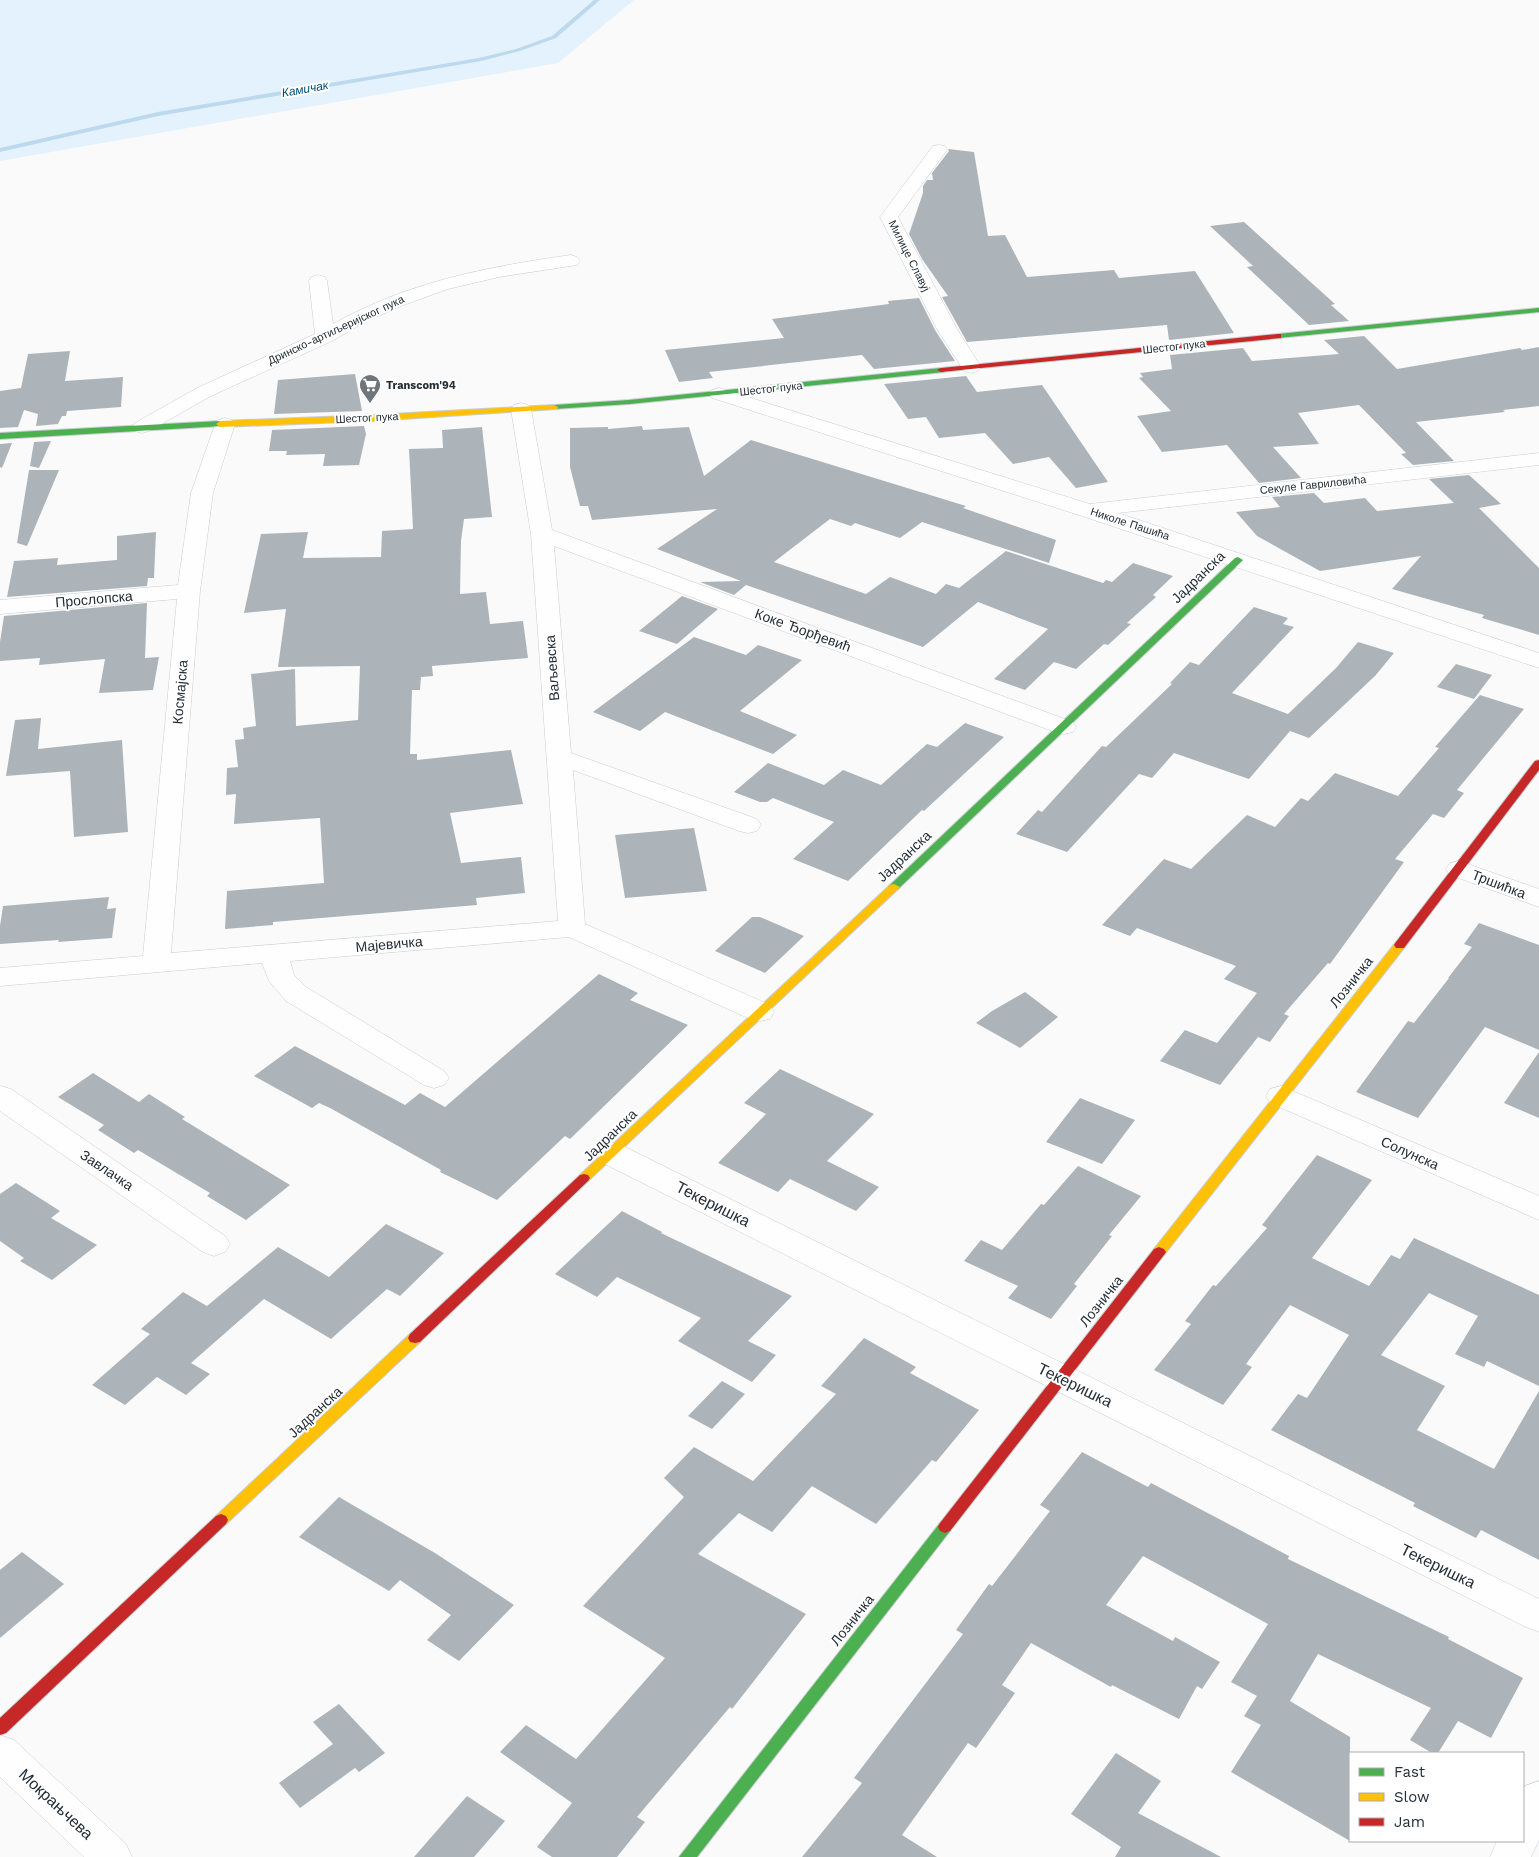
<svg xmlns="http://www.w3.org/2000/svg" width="1539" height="1857" viewBox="0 0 1539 1857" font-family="'Work Sans',sans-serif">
<rect width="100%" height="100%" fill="#fafafa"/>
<path fill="#e3f2fd" d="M0 0H634L558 63 0 161Z"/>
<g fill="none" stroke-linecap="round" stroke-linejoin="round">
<path fill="#bcd9ee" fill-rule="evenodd" d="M594 0H600L556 38 520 51 481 61 158 116 0 152V148L158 112 479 58 516 49 552 36Z"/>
</g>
<g fill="#acb4b9">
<path d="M948 149 974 152 988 236 1005 235 1027 277 1114 270 1119 278 1195 271 1234 333 1169 340 1167 325 967 342 942 297 948 296 922 259 909 234 923 193V186L927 180H933L932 173 949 151Z"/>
<path d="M1244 222 1335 304 1331 305 1349 321 1309 325 1247 267 1253 266 1210 226Z"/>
<path d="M919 298 935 330 955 361 874 369 862 355 709 372 713 378 679 382 665 350 784 338 772 319 889 304 888 301Z"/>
<path d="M1364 336 1397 369 1520 348 1522 350 1539 347V406L1503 410 1505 412 1416 422 1454 461 1413 465 1401 454 1406 453 1359 405 1298 413 1319 444 1273 447 1301 478 1259 483 1227 445 1162 452 1137 416 1171 411 1139 378 1143 377 1140 373 1172 369 1170 355 1243 348 1252 361 1339 354 1324 340Z"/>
<path d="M70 351 65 381 123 377 121 407 67 411 66 416H62L58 424 36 426 38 414 24 410 18 427 0 428V391L21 388 28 354Z"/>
<path d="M355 374 362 411 274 414 278 380Z"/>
<path d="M966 376 977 392 1042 385 1108 482 1076 488 1049 457 1013 464 985 433 939 438 926 417 908 419 884 384Z"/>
<path d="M364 426 366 434 359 465 323 466 325 454 286 455 287 451H269L272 430Z"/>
<path d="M642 426 643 430 689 427 704 476 751 440 966 506 963 508 1056 540 1049 563 922 522 900 538 855 523 851 526 830 519 774 562 866 594 890 577 936 594 946 584 959 588 1006 551 1103 583 1106 580 1112 582 1133 563 1173 576 1153 595 1156 597 1127 623 1131 624 1108 645 1104 644 1076 669 1054 662 1025 690 994 679 1048 629 978 602 923 647 746 585 734 595 700 582 741 581 657 549 717 509 592 520 588 506H580L570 467V428L608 427V429Z"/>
<path d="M482 427 492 517 464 519 461 541 460 594 486 592 490 624 523 621 528 658 432 666 433 676 421 677 420 690H412L410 754H417V760L511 750 523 804 450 813 461 863 521 857 525 893 476 898 477 905 273 922V925L225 929 227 891 324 883 320 818 234 824 236 794 226 795 227 768 238 767 235 740 244 739 243 728 256 726 251 674 295 669 296 726 358 720 360 666 278 667 286 609 244 613 261 534 308 532 303 558 381 557 382 531 413 529 409 449 443 448 442 430Z"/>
<path d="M51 441 39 468 30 466 34 442Z"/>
<path d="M12 443 2 468 0 467V444Z"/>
<path d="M29 470H59L27 546 17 543Z"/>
<path d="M1469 475 1501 504 1479 508 1539 568V635L1482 618 1484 615 1392 589 1421 556 1320 571 1257 536 1236 512 1280 507 1272 497 1314 493 1324 503 1365 498 1377 511 1454 503 1429 479Z"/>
<path d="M156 532 154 578H148L147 586 7 597 14 561 58 558 57 565 117 560V536Z"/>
<path d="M682 596 718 609 677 644 639 631Z"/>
<path d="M147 603 145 658 159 657 153 690 99 693 105 659 39 665 40 658 0 661V642L4 616Z"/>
<path d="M1254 607 1288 618 1283 624 1294 627 1232 693 1288 714 1336 668 1358 642 1394 653 1375 676 1309 738 1290 731 1249 779 1174 753 1152 778 1139 774 1067 852 1016 834 1038 810 1042 812 1102 746 1106 747 1172 684 1170 683 1190 662 1199 665Z"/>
<path d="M694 637 746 655 758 645 802 660 740 711 797 735 773 754 665 712 640 731 593 712Z"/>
<path d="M1456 664 1492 675 1474 699 1437 687Z"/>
<path d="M1480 695 1524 709 1457 790 1464 793 1444 818 1433 814 1395 859 1404 862 1330 964 1328 963 1284 1014 1289 1016 1270 1042 1258 1037 1220 1085 1160 1061 1185 1030 1217 1043 1257 993 1224 979 1236 966 1137 928 1130 936 1102 925 1164 859 1191 869 1247 815 1275 827 1301 798 1308 801 1335 773 1398 796 1439 748 1435 747Z"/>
<path d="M41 718 38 749 122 740 128 832 74 837 70 771 6 776 15 720Z"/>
<path d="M965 723 1004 737 924 811 922 810 848 881 793 859 834 822 773 798 767 802H760L734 792 768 763 824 785 843 770 881 785 927 744 937 747Z"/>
<path d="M694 828 707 891 625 898 615 835Z"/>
<path d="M109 897 107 909 116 908 112 938 58 942 59 940 0 944V926L3 906Z"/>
<path d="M752 917H760L804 936 765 973 715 951Z"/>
<path d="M1479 923 1539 945V1050L1485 1027 1418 1118 1356 1092 1408 1021 1414 1023 1449 978H1448L1472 947 1464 944Z"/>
<path d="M599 974 638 993 630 1000 688 1025 570 1139 565 1136 497 1200 440 1172 441 1170 330 1108 319 1103 312 1108 254 1076 295 1046 405 1105 420 1093 445 1107Z"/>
<path d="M1025 992 1058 1017 1020 1048 976 1023 992 1011Z"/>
<path d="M1539 1052V1118L1504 1103Z"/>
<path d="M780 1069 874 1114 827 1161 879 1187 856 1211 790 1179 778 1192 718 1163 766 1114 744 1103Z"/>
<path d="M93 1073 139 1102 149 1094 185 1117 182 1119 290 1185 246 1220 207 1196 210 1193 138 1150 134 1153 98 1130 104 1125 58 1097Z"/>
<path d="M1080 1098 1135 1120 1102 1164 1046 1142Z"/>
<path d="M1317 1155 1372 1180 1312 1258 1369 1286 1391 1255 1400 1259 1414 1238 1539 1295V1386L1487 1361 1484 1367 1455 1354 1478 1316 1429 1293 1381 1355 1445 1386 1417 1430 1494 1469 1539 1391V1560L1481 1530 1476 1538 1413 1506 1415 1503 1271 1430 1298 1394 1307 1398 1349 1335 1290 1305 1246 1364 1252 1367 1223 1405 1154 1370 1191 1324 1185 1321 1213 1285 1216 1286 1267 1228 1262 1225Z"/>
<path d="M1078 1166 1141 1196 1109 1235 1112 1236 1074 1284 1077 1286 1051 1319 1008 1298 1018 1286 964 1261 981 1240 1002 1250 1041 1204 1044 1205Z"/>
<path d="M16 1183 60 1211 51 1218 97 1245 52 1280 20 1261 24 1258 0 1241V1194Z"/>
<path d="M622 1211 662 1232 661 1233 792 1296 748 1341 776 1355 752 1382 678 1341 701 1318 617 1277 597 1297 555 1274Z"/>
<path d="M386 1224 444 1253 400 1296 387 1289 331 1339 264 1299 191 1363 210 1374 186 1395 157 1377 125 1405 92 1385 150 1334 141 1329 183 1292 207 1306 278 1247 329 1277Z"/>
<path d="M864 1338 916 1367 910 1373 979 1410 936 1462 932 1460 876 1524 812 1486 772 1532 739 1513 698 1554 806 1614 732 1709 730 1707 637 1817 645 1822 617 1857H552L537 1847 572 1803 500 1752 526 1725 576 1759 665 1658 583 1606 684 1497 664 1478 694 1447 753 1481 836 1394 821 1386Z"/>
<path d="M722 1381 745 1394 712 1429 688 1416Z"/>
<path d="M1082 1452 1148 1487 1151 1483 1289 1556 1288 1559 1449 1637 1448 1639 1523 1678 1491 1738 1458 1721 1438 1753H1432L1410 1740 1431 1708 1318 1654 1290 1701 1350 1737V1841L1231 1772 1261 1725 1244 1716 1257 1696 1231 1682 1268 1624 1143 1556 1106 1605 1173 1641 1175 1637 1220 1662 1202 1689 1197 1686 1179 1719 1112 1685 1111 1687 1031 1643 1002 1685 1015 1693 976 1748 968 1743 902 1835 937 1857H802L862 1783 854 1778 963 1634 956 1630 989 1584 992 1586 1050 1511 1040 1505Z"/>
<path d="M339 1497 435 1553 514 1605 459 1661 427 1640 451 1615 400 1580 389 1591 299 1537Z"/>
<path d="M22 1552 64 1584 0 1638V1570Z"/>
<path d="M339 1704 385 1753 359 1772 355 1768 300 1808 279 1783 333 1744 313 1722Z"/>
<path d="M1116 1753 1161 1781 1138 1813 1221 1857H1115L1121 1847 1071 1814Z"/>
<path d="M467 1796 505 1821 474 1857H414Z"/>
</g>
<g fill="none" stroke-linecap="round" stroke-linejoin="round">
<g stroke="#c8ced2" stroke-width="1">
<g id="street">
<path d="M939 145 945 146 947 150 898 217 957 329 981 367 978 371 971 373 964 371 937 329 880 217 933 146Z"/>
<path d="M571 255 577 257 580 261 577 265 499 277 448 289 401 306 367 321 332 341 211 396 149 431 142 433 135 431 132 427 135 423 197 388 315 334 309 281 311 277 318 275 325 277 327 281 333 324C408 282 486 267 571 255Z"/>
<path d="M719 388 1090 504 1539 453V465L1118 513 1539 653V668L1079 515 712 398 709 394 712 390Z"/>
<path d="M521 403 528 405 531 409 552 530 1073 722 1076 727 1073 732 1064 734 1055 732 554 546 571 753 757 819 761 825 757 831 748 833 739 831 573 770 585 924 770 1005 774 1012 770 1019 760 1021 750 1019 569 937 290 961 294 975 306 987 444 1071 449 1078 444 1085 434 1088 424 1085 286 1001 269 981 262 963 0 986V968L143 956 177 599 0 614V600L178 585 191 493 215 424 218 420 225 418 232 420 235 424 213 493 200 591 171 953 558 921 531 534 511 409 514 405Z"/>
<path d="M1459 861 1539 889V907L1450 875 1446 869 1450 863Z"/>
<path d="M0 1086 11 1089 225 1236 230 1244 225 1252 214 1256 203 1252 0 1111Z"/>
<path d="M1281 1086 1539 1196V1220L1270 1103 1266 1096 1270 1089Z"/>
<path d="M612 1143 623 1146 1539 1599V1632L1526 1627 601 1162 597 1154 601 1146Z"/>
<path d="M0 1735 14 1740 126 1844 132 1857H84L0 1777Z"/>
<path d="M1539 1781V1840L1531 1857H1490L1497 1841H1523V1791L1525 1786Z"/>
</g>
</g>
<g stroke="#c8ced2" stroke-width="2">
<g id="fast">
<path d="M1539 308V312L1278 338 1274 336 1278 334Z"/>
<path d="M941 368H944V372L629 404 554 409 550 407 554 405 629 400Z"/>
<path d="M220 421 224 424 223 426 0 439V433Z"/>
<path d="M1238 557 1243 560 1241 562 898 889H890L888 887 890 885 1235 558Z"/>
<path d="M945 1521 950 1523 952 1527 950 1531 697 1857H679L940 1523Z"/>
</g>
</g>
<g stroke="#c8ced2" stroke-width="2">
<g id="slow">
<path d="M554 405 558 407 557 409 372 421 220 427 216 424 220 421 372 415Z"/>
<path d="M894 884 900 887 898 889 588 1181H580L578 1178 580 1175 890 885Z"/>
<path d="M1400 941 1406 945 1404 948 1164 1255H1154L1152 1252 1154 1249 1396 942Z"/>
<path d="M415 1333 420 1334 422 1338 420 1342 226 1524 221 1526 216 1524 214 1520 216 1516 410 1334Z"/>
</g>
</g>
<g stroke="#c8ced2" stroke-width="2">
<g id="jam">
<path d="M1278 334H1281V338L941 372 937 370 941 368Z"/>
<path d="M1539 760V770L1404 948H1396L1394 945 1396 942 1535 761Z"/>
<path d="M584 1174 588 1175 590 1178 588 1181 420 1342 415 1343 410 1342 408 1338 410 1334 580 1175Z"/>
<path d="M1159 1247 1164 1249 1166 1252 1164 1255 950 1531 945 1533 940 1531 938 1527 940 1523 1154 1249Z"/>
<path d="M221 1514 226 1516 228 1520 226 1524 6 1733 0 1735V1718L216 1516Z"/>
</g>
</g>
<use href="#street" fill="#fefefe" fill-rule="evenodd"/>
<use href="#fast" fill="#4caf50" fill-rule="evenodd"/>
<use href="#slow" fill="#ffc107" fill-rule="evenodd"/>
<use href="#jam" fill="#c62828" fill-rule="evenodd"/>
</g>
<defs>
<g id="supermarket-pin" transform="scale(1.125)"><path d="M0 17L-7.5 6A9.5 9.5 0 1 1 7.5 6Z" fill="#6e757b" stroke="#fff"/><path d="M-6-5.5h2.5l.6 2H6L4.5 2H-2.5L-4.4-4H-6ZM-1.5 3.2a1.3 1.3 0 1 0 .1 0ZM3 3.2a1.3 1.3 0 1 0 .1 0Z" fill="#fff"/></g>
</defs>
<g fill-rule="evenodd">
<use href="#supermarket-pin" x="370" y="385"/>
</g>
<g text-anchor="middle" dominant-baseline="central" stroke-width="4" stroke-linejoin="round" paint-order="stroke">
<g font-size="11" fill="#232e37" stroke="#fff">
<text transform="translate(909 256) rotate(63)">Милице Славуј</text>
<text transform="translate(336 330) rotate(-25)">Дринско-артиљеријског пука</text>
<text transform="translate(1174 347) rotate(-6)">Шестог пука</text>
<text transform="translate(771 389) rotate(-6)">Шестог пука</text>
<text transform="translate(367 418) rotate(-3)">Шестог пука</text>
<text transform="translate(1313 485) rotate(-6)">Секуле Гавриловића</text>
<text transform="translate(1130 524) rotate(18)">Николе Пашића</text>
</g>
<g font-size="11" font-weight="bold" fill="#232e37" stroke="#fff" text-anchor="start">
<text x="386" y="385">Transcom'94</text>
</g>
<g font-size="12" font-style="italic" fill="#014e74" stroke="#fff">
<text transform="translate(305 89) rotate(-10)">Камичак</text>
</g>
<g font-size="14" fill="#232e37" stroke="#fff">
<text transform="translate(1198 577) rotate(-44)">Јадранска</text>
<text transform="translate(94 599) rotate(-5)">Прослопска</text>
<text transform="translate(803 630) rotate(20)">Коке Ђорђевић</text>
<text transform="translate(552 668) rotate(-94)">Ваљевска</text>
<text transform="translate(180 692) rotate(-85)">Космајска</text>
<text transform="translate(904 856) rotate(-43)">Јадранска</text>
<text transform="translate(1499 884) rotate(21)">Тршићка</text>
<text transform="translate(389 944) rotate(-5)">Мајевичка</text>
<text transform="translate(1351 982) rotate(-52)">Лозничка</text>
<text transform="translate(610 1135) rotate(-44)">Јадранска</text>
<text transform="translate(1410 1153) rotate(24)">Солунска</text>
<text transform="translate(107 1170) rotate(34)">Завлачка</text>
<text transform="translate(1101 1301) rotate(-52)">Лозничка</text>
<text transform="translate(315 1412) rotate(-43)">Јадранска</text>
<text transform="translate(852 1620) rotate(-52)">Лозничка</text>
</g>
<g font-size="16" fill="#232e37" stroke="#fff">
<text transform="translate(713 1204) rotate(27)">Текеришка</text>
<text transform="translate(1075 1385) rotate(26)">Текеришка</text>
<text transform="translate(1438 1566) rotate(26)">Текеришка</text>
<text transform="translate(56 1804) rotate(43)">Мокрањчева</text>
</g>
</g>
<rect x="1349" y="1752" width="175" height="90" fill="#ffffff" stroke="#a7abaf"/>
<rect x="1359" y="1768" width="25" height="8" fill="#4caf50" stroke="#a7abaf"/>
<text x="1394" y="1777" font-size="15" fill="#232e37">Fast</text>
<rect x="1359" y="1793" width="25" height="8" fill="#ffc107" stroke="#a7abaf"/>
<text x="1394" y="1802" font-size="15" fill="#232e37">Slow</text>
<rect x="1359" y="1818" width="25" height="8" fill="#c62828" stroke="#a7abaf"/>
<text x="1394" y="1827" font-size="15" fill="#232e37">Jam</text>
</svg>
